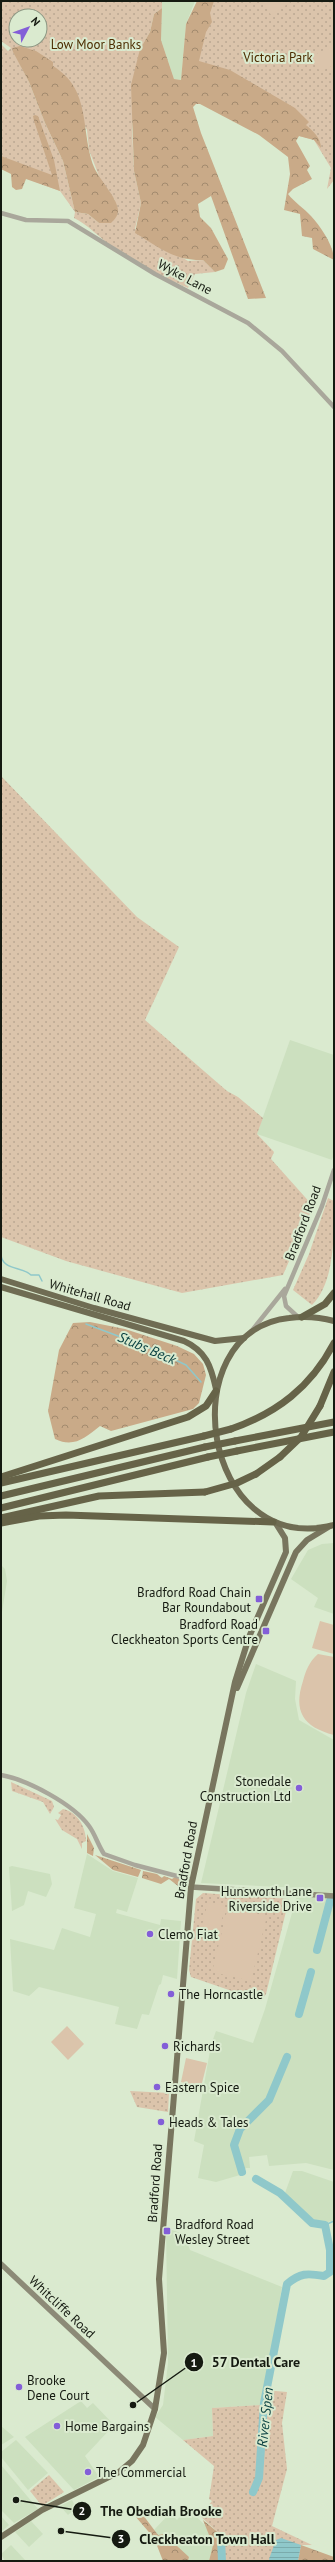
<svg xmlns="http://www.w3.org/2000/svg" width="335" height="2562" viewBox="0 0 335 2562" font-family="'PT Sans',sans-serif">
<defs>
<pattern id="green-dots" width="8" height="8" patternUnits="userSpaceOnUse"><rect width="8" height="8" fill="#dbc4ab"/><path d="M2 2h.1M6 6h.1" fill="none" stroke="#bba892" stroke-width="1.8" stroke-linecap="round"/></pattern>
<pattern id="forest-crowns" width="20" height="18" patternUnits="userSpaceOnUse"><rect width="20" height="18" fill="#c9aa88"/><path d="M2 6a3 3 0 1 1 6 0M12 15a3 3 0 1 1 6 0" fill="none" stroke="#a28a6e"/></pattern>
<pattern id="water-rules" width="6" height="5" patternUnits="userSpaceOnUse"><rect width="6" height="5" fill="#8fc8ca"/><path d="M0 2.5h6" fill="none" stroke="#7aabac"/></pattern>
</defs>
<rect width="100%" height="100%" fill="#daeacf"/>
<g fill="#cce0bf">
<path d="M162 1H195L186 24 181 80 174 79 161 40Z"/>
<path d="M290 1040 334 1055V1154L332 1160 257 1134Z"/>
<path d="M334 1543V1614L314 1607 318 1598 291 1579 308 1550 322 1544Z"/>
<path d="M1 1565 5 1569 7 1581 1 1618Z"/>
<path d="M256 1664 296 1681 295 1699 299 1720 334 1740V2170L306 2163 269 2166 267 2155 249 2157 250 2168H246L240 2175 216 2182 198 2178 204 2145 194 2141 211 2045 216 2031 253 2043 265 2009 299 1888 201 1883 246 1693Z"/>
<path d="M87 1854 113 1871 138 1878 127 1912 117 1909 116 1913 160 1925 161 1919 181 1921 177 1979 163 1975 161 1984 159 1985 149 2015 142 2014 137 2029 115 2024 119 2007 39 1987 29 1996 13 1991 10 1939 54 1950 62 1928 90 1937 96 1914 74 1908Z"/>
<path d="M12 1866 50 1874 52 1884 46 1897 28 1891 24 1905 12 1911 9 1867Z"/>
<path d="M293 2171H302L334 2182V2220L325 2223 313 2219 285 2193Z"/>
<path d="M166 2228 184 2234 190 2250 282 2287 262 2405 212 2408 213 2436 183 2440 155 2417 163 2405 168 2363Z"/>
<path d="M81 2401 87 2408 93 2403 114 2425 85 2456 99 2477 74 2490 25 2437Z"/>
<path d="M1 2426 14 2437 1 2445Z"/>
<path d="M16 2440 48 2473 28 2490 1 2457V2452Z"/>
<path d="M1 2465 38 2509 14 2523 1 2510Z"/>
<path d="M72 2500 76 2508 68 2515 60 2506Z"/>
<path d="M187 2508 206 2526 213 2545 209 2561H188L189 2557 158 2536 154 2530 170 2513 177 2520Z"/>
<path d="M1 2516 9 2525 1 2532Z"/>
<path d="M31 2521 43 2534 29 2547 15 2532Z"/>
<path d="M11 2545 26 2561H5L1 2554Z"/>
</g>
<g fill="url(#green-dots)" fill-rule="evenodd">
<path d="M1 1H162V8L154 14 150 32 140 49 132 129 134 171 141 203 135 229 188 261 203 260 215 272 195 274 188 288C162 277 137 263 114 248 102 240 86 223 74 218L75 212 60 191 1 169V44L8 51 11 48 1 41ZM16 16H40V40H16ZM12 49 52 66 87 130 89 150 102 184 115 200 107 221 99 223 88 214 75 212 63 161 45 123 29 82Z"/>
<path d="M199 1H334V180L327 189 331 168 314 140 299 136 184 64 183 56Z"/>
<path d="M1 776 137 917 179 947 145 1020 227 1091 238 1097 263 1118 257 1134 274 1152 271 1159 313 1206 283 1275 182 1293 66 1261 1 1237Z"/>
<path d="M328 1198 334 1201C334 1236 335 1282 312 1305L293 1290 309 1254Z"/>
<path d="M11 1782 52 1801 54 1807 50 1814 43 1802 12 1791Z"/>
<path d="M63 1809C78 1812 86 1828 86 1841L82 1843V1849L77 1839 62 1830 55 1819 58 1820 61 1815 58 1813Z"/>
<path d="M203 1893 289 1899 266 1994 261 2001 191 1977 189 1970 196 1899Z"/>
<path d="M130 2091 169 2093 168 2112 137 2107Z"/>
<path d="M264 2390 287 2392 282 2423 287 2469 272 2526 312 2545H301L298 2561H219L220 2534 200 2516 212 2501 209 2499 214 2466 183 2440 213 2436 212 2408 261 2405Z"/>
<path d="M49 2475 64 2492 42 2506 30 2491Z"/>
</g>
<g fill="url(#forest-crowns)">
<path d="M197 1H214L210 13 212 22 206 32 199 61 230 70 295 108 309 122 306 125C313 131 321 138 321 148L314 140 299 136 296 141 310 166 307 170 312 179 293 189 288 194C295 203 304 208 311 216 321 227 334 246 334 260L313 249 312 238 302 236 300 214 284 210 290 174 288 157 259 135 200 104H196L193 107 201 133 266 298 248 299 211 196 198 204 200 217 211 228 228 259 224 269 215 272 203 260C174 261 159 247 135 233L141 203 134 171 131 85 140 49 150 32 154 14 162 8 161 40 174 79 181 80 186 24Z"/>
<path d="M20 46 36 51 53 62V66C92 90 80 130 94 167 100 181 117 197 118 210 118 216 115 219 111 223H99L88 214 75 212 63 161 45 123 29 82 13 52 12 48Z"/>
<path d="M35 115 38 116 54 160 60 191 26 179 22 189 16 190 12 187 11 174 1 169V156L52 175 34 121 33 116Z"/>
<path d="M90 1322 125 1329 177 1346 194 1354 203 1364 206 1375 199 1403 193 1409 111 1431 100 1426C85 1438 74 1448 55 1439L48 1411 59 1350 73 1323Z"/>
<path d="M87 1834 94 1848 93 1856 87 1853Z"/>
<path d="M95 1855 141 1870 138 1877 113 1870Z"/>
<path d="M143 1871 157 1874 162 1878 164 1876 172 1879 175 1877 182 1880 178 1886 169 1879 161 1884 142 1878Z"/>
<path d="M140 2511 158 2535 164 2534 189 2557 188 2561H163L154 2538 135 2516Z"/>
<path d="M203 2520 220 2534 219 2561H209L213 2545Z"/>
<path d="M301 2545 334 2557V2561H298Z"/>
</g>
<g fill="#dbc4ab">
<path d="M262 1H292L271 15Z"/>
<path d="M330 47 334 54V65L320 72 312 56Z"/>
<path d="M320 1621 334 1625V1654L312 1648Z"/>
<path d="M318 1654 334 1657V1735C303 1727 293 1711 303 1681 306 1670 309 1662 318 1654Z"/>
<path d="M208 1902 225 1906 219 1933 201 1929Z"/>
<path d="M228 1907 267 1916 251 1981 212 1972Z"/>
<path d="M67 2026 84 2044 68 2060 51 2042Z"/>
<path d="M186 2058 207 2063 201 2087 181 2082Z"/>
</g>
<path fill="url(#water-rules)" d="M281 2538 301 2545 298 2561H270L269 2559 276 2540Z"/>
<g fill="none" stroke-linecap="round" stroke-linejoin="round">
<g stroke="#8fc8ca" stroke-width="1.5">
<path d="M1 1255C3 1271 22 1266 31 1275H39L42 1281"/>
<path d="M86 1324 150 1348 186 1365 201 1382"/>
<path d="M325 2225 334 2221"/>
</g>
<g stroke="#8fc8ca" stroke-width="8">
<path d="M317 1950 330 1901"/>
<path d="M299 2014 311 1972"/>
<path d="M242 2172 234 2145 240 2129 269 2100 287 2057"/>
<path d="M253 2492 259 2478 264 2403 287 2284C300 2273 307 2273 324 2276L330 2272V2250L325 2225 312 2223 280 2193 256 2179"/>
<path d="M221 2539 222 2561"/>
</g>
<g stroke="#a9a79b" stroke-width="4.5">
<path d="M1 213 26 220 68 221 155 274 248 323 282 351 334 407"/>
<path d="M298 1317 286 1306 284 1296 322 1206 334 1170"/>
<path d="M250 1333 285 1289"/>
<path d="M1 1775C28 1780 73 1804 89 1826 95 1834 98 1845 104 1854L135 1865 192 1880"/>
</g>
<g stroke="#8c8a77" stroke-width="5.5">
<path d="M191 1887 334 1896"/>
<path d="M1 2264 155 2409"/>
</g>
<g stroke="#78755e" stroke-width="6">
<path d="M237 1688 296 1552 307 1540 330 1526"/>
<path d="M1 2537 42 2510 119 2472 132 2461 143 2445 155 2409 164 2353 159 2279 191 1887 235 1682 249 1637 286 1552 285 1538 275 1522"/>
</g>
<g stroke="#6f6c53" stroke-width="6">
<path d="M1 1279 94 1308 215 1341 244 1338"/>
<path d="M1 1287 184 1341C206 1351 211 1366 216 1389"/>
<path d="M334 1321C319 1317 304 1316 289 1318 170 1331 201 1559 334 1525"/>
</g>
<g stroke="#666348" stroke-width="7">
<path d="M302 1317 325 1304 334 1293"/>
<path d="M320 1406 334 1372"/>
<path d="M231 1429C277 1413 311 1387 334 1343"/>
<path d="M235 1441 334 1422"/>
<path d="M237 1451 334 1432"/>
<path d="M256 1474 280 1457"/>
<path d="M1 1477 188 1417 206 1406 216 1391"/>
<path d="M1 1483 204 1436"/>
<path d="M1 1496 205 1447"/>
<path d="M1 1508 208 1457"/>
<path d="M1 1518 99 1496 205 1492"/>
<path d="M1 1523 39 1516 66 1515 273 1522"/>
</g>
<g stroke="#666348" stroke-width="7">
<path d="M204 1436 231 1429"/>
<path d="M205 1447 235 1441"/>
<path d="M208 1457 237 1451"/>
<path d="M280 1457 301 1437 320 1406"/>
<path d="M205 1492 237 1483 256 1474"/>
</g>
</g>
<g fill="#835ed8" stroke="#daeacf" stroke-width="1.5">
<rect x="255" y="1595" width="8" height="8" rx="2"/>
<rect x="262" y="1627" width="8" height="8" rx="2"/>
<circle cx="299" cy="1788" r="4"/>
<rect x="316" y="1894" width="8" height="8" rx="2"/>
<circle cx="150" cy="1934" r="4"/>
<circle cx="171" cy="1994" r="4"/>
<circle cx="165" cy="2046" r="4"/>
<circle cx="157" cy="2087" r="4"/>
<circle cx="161" cy="2122" r="4"/>
<rect x="163" y="2227" width="8" height="8" rx="2"/>
<circle cx="19" cy="2387" r="4"/>
<circle cx="57" cy="2426" r="4"/>
<circle cx="88" cy="2472" r="4"/>
</g>
<g text-anchor="middle" dominant-baseline="central" stroke-width="4" stroke-linejoin="round" paint-order="stroke">
<g font-size="13" fill="#4c2d01" stroke="#daeacf">
<text x="96" y="44">Low Moor Banks</text>
<text x="278" y="57">Victoria Park</text>
</g>
<g font-size="13" fill="#151a11" stroke="#daeacf">
<text transform="translate(185 277) rotate(28)">Wyke Lane</text>
<text transform="translate(303 1223) rotate(-69)">Bradford Road</text>
<text transform="translate(90 1295) rotate(16)">Whitehall Road</text>
<text transform="translate(186 1860) rotate(-80)">Bradford Road</text>
<text transform="translate(155 2183) rotate(-86)">Bradford Road</text>
<text transform="translate(62 2307) rotate(43)">Whitcliffe Road</text>
</g>
<g font-size="13" fill="#151a11" stroke="#daeacf" text-anchor="start">
<text x="251" y="1592" text-anchor="end">Bradford Road Chain<tspan x="251" dy="15">Bar Roundabout</tspan></text>
<text x="258" y="1624" text-anchor="end">Bradford Road<tspan x="258" dy="15">Cleckheaton Sports Centre</tspan></text>
<text x="291" y="1781" text-anchor="end">Stonedale<tspan x="291" dy="15">Construction Ltd</tspan></text>
<text x="312" y="1891" text-anchor="end">Hunsworth Lane<tspan x="312" dy="15">Riverside Drive</tspan></text>
<text x="158" y="1934">Clemo Fiat</text>
<text x="179" y="1994">The Horncastle</text>
<text x="173" y="2046">Richards</text>
<text x="165" y="2087">Eastern Spice</text>
<text x="169" y="2122">Heads &amp; Tales</text>
<text x="175" y="2224">Bradford Road<tspan x="175" dy="15">Wesley Street</tspan></text>
<text x="27" y="2380">Brooke<tspan x="27" dy="15">Dene Court</tspan></text>
<text x="65" y="2426">Home Bargains</text>
<text x="96" y="2472">The Commercial</text>
</g>
<g font-size="14" font-style="italic" fill="#063e3f" stroke="#daeacf">
<text transform="translate(147 1348) rotate(23)">Stubs Beck</text>
<text transform="translate(265 2417) rotate(-84)">River Spen</text>
</g>
</g>
<path fill="none" stroke="#151a11" stroke-width="1.5" d="M133 2405L194 2362M16 2500L82 2511M61 2531L121 2539"/>
<g fill="#151a11" stroke="#daeacf" stroke-width="1.5">
<circle cx="133" cy="2405" r="4"/>
<circle cx="16" cy="2500" r="4"/>
<circle cx="61" cy="2531" r="4"/>
<circle cx="194" cy="2362" r="10"/>
<circle cx="82" cy="2511" r="10"/>
<circle cx="121" cy="2539" r="10"/>
</g>
<g font-size="12" text-anchor="middle" font-weight="bold" fill="#fff">
<text x="194" y="2367">1</text>
<text x="82" y="2515">2</text>
<text x="121" y="2543">3</text>
</g>
<g font-size="14" text-anchor="middle" font-weight="bold" fill="#151a11" stroke="#daeacf" stroke-width="4" stroke-linejoin="round" paint-order="stroke">
<text x="256" y="2367">57 Dental Care</text>
<text x="161" y="2516">The Obediah Brooke</text>
<text x="207" y="2544">Cleckheaton Town Hall</text>
</g>
<rect width="335" height="2562" fill="none" stroke="#151a11" stroke-width="4"/>
<g transform="translate(28 28) rotate(49)"><circle r="19" fill="#daeacf" stroke="#8b9783"/>
<path d="M0-3L7 15L0 10L-7 15Z" fill="#835ed8"/>
<text y="-6" font-size="11" font-weight="bold" text-anchor="middle" fill="#151a11">N</text>
</g>
</svg>
